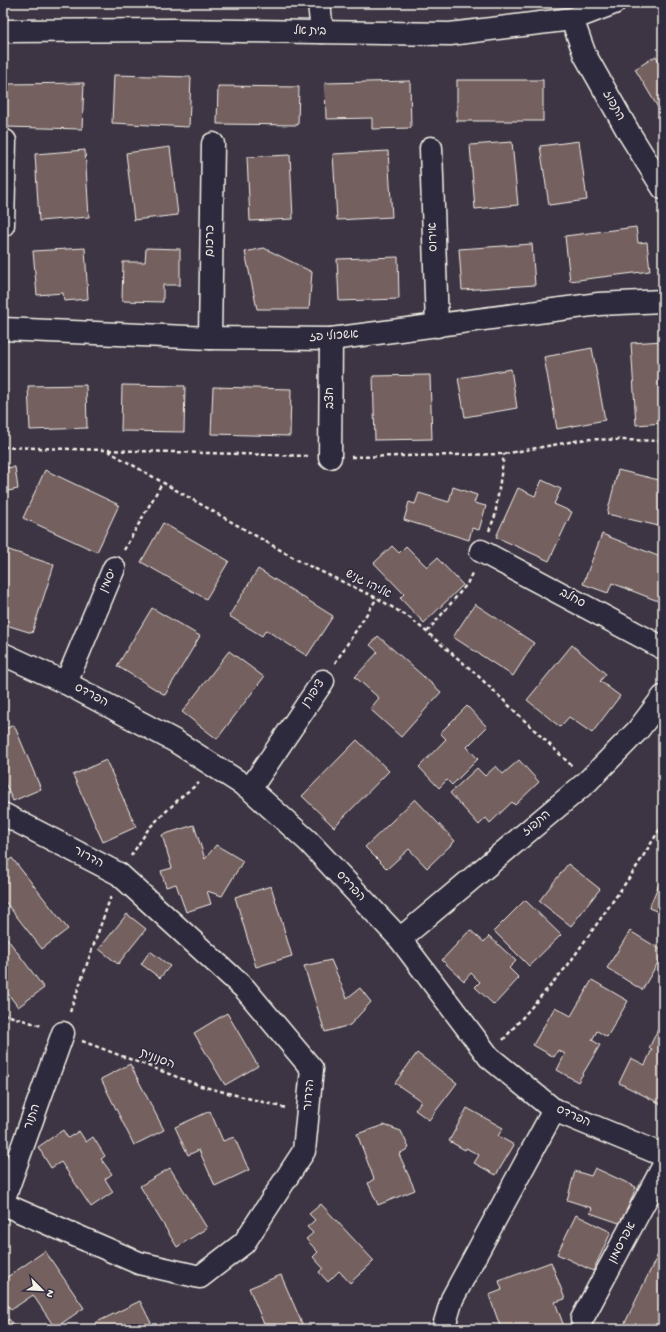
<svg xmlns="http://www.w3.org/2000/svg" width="666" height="1332" viewBox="0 0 666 1332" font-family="'Gochi Hand','Playpen Sans Hebrew',sans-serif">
<rect width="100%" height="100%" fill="#3d3544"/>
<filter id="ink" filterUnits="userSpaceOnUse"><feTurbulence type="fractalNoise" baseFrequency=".025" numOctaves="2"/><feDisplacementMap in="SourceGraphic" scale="8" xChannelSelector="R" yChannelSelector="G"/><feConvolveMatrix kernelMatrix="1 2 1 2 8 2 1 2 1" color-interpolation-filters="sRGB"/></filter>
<g filter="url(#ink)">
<g fill="#746161" stroke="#f4f1e8">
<path d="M656 56 663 68V116L635 69Z"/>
<path d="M114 75 191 77 189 127 112 123Z"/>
<rect x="457" y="80" width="86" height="41"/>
<path d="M410 81 411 128 372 129V118L326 119 325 83Z"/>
<path d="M84 83 82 129 4 127 6 84Z"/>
<path d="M218 86 299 87 298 125 217 124Z"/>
<path d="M579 141 587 200 549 205 540 146Z"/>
<path d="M512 142 518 205 475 209 470 145Z"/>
<path d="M170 147 178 215 134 220 126 153Z"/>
<path d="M85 150 89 217 39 221 35 154Z"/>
<path d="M388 151 392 217 337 220 333 154Z"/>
<path d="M290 155 293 219 250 221 247 157Z"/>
<path d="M636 227 638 243 647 242 650 271 570 281 565 236Z"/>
<path d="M532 244 535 285 462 290 459 249Z"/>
<path d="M85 248 88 299 64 301 63 293 37 295 33 251Z"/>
<path d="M146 248 180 249V285H163V302L122 301 123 262H145Z"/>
<path d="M264 248 312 272 309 309H257L245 252Z"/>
<path d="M398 257 399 299 339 301 337 259Z"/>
<path d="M663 341V423L636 425 631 343Z"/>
<path d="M592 348 605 420 557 429 544 357Z"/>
<path d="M511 369 517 408 465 417 458 378Z"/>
<path d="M430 375 432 439 375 440 373 376Z"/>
<path d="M86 385 87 428 30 430 28 386Z"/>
<path d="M122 385 185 386 184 432 121 431Z"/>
<path d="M213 387 291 389 290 436 211 434Z"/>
<path d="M15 467 18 489 3 492V468Z"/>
<path d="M45 470 119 505 97 552 23 518Z"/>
<path d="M618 470 663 481V527L607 514Z"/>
<path d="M542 480 561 489 554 504 572 512 549 561 496 537 518 488 535 496Z"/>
<path d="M453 487 477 495 474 503 486 506 479 530 472 528 469 540 404 520 409 502 415 504 419 493 449 502Z"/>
<path d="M163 523 229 561 206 599 141 562Z"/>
<path d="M602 534 663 558V603L612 583 608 593 583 584Z"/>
<path d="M392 546 399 553 406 546 427 567 437 558 463 585 424 623 400 598 404 594 374 563Z"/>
<path d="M3 548 54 565 32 633 3 624Z"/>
<path d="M258 569 333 616 307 656 266 630 262 636 229 616Z"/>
<path d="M475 604 534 643 513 676 453 637Z"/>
<path d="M152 608 200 636 165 695 117 666Z"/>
<path d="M378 636 441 692 401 737 370 709 379 698 355 677 378 652 370 645Z"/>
<path d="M572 645 606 674 600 681 620 696 592 733 569 717 560 727 527 700Z"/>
<path d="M229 651 264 677 217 739 182 712Z"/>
<path d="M467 706 487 727 467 747 478 759 452 785 447 780 439 788 419 767 446 739 440 733Z"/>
<path d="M14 725 41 789 13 801 3 779V730Z"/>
<path d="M357 740 389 771 334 827 302 796Z"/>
<path d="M106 760 136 827 103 842 73 775Z"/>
<path d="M519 760 539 782 515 805 512 802 490 823 486 818 479 825 450 793 477 768 485 776 496 766 503 774Z"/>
<path d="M415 799 455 841 427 868 409 849 387 869 365 847Z"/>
<path d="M194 825 205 859 216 845 243 861 222 896 207 891 211 904 186 912 176 884 166 887 161 871 172 868 162 835Z"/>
<path d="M12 858 68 929 42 949 3 899V865Z"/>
<path d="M568 864 600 889 571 926 539 901Z"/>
<path d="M663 874V914L649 908Z"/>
<path d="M271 886 292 956 256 967 235 897Z"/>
<path d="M525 900 561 935 529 966 494 931Z"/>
<path d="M127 914 146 929 118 964 99 949Z"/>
<path d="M470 930 484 942 489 936 516 961 509 968 519 978 494 1005 475 987 480 982 471 973 464 981 442 960Z"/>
<path d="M630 931 663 951V954L642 990 607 968Z"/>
<path d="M3 933 44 988 18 1007 3 987Z"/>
<path d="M150 951 170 966 160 978 141 964Z"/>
<path d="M331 960 347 998 360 988 371 1002 350 1025 325 1032 304 966Z"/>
<path d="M592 980 628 1001 607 1037 597 1031 592 1040 600 1045 578 1082 557 1070 565 1054 558 1050 554 1057 533 1045 555 1007 571 1016Z"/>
<path d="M227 1013 258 1066 225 1085 194 1033Z"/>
<path d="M663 1019V1105L619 1083 631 1058 645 1065 652 1049 649 1048Z"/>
<path d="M417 1053 457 1083 429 1120 415 1110 421 1101 395 1083Z"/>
<path d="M130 1064 164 1130 134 1145 101 1079Z"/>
<path d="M3 1069 10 1078 3 1083Z"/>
<path d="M467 1108 503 1128 498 1136 514 1145 496 1175 474 1163 479 1155 466 1148 465 1150 449 1141Z"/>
<path d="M210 1111 223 1141 234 1137 249 1170 215 1186 199 1150 188 1155 175 1127Z"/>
<path d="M384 1125 401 1131 409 1148 399 1154 415 1190 378 1205 368 1183 374 1179 357 1134Z"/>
<path d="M63 1130 68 1138 79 1131 86 1142 93 1137 105 1156 101 1159 112 1174 105 1179 113 1192 91 1207 61 1162 51 1168 38 1147Z"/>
<path d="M170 1168 207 1228 177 1247 140 1186Z"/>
<path d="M595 1168 636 1187 622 1224 590 1213 592 1208 567 1200 575 1171 591 1176Z"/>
<path d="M321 1204 374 1261 350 1283 339 1271 328 1282 319 1272 323 1268 313 1257 318 1252 306 1239 313 1233 307 1227 315 1220 309 1214Z"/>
<path d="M576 1215 611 1232 593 1271 557 1254Z"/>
<path d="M663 1244V1329H622Z"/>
<path d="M45 1251 84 1308 55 1328 33 1295 11 1310 3 1298V1280Z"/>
<path d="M551 1262 565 1299 555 1302 565 1329H501L489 1295 502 1290 499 1281Z"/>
<path d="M281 1275 304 1328 266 1329 249 1288Z"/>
<path d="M140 1301 154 1329H98L95 1323Z"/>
<path d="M9 1319 16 1329H3V1323Z"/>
</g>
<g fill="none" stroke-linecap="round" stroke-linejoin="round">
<g stroke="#f4f1e8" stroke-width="25">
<g id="street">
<path d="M319 3 322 32"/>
<path d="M572 19 585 55 629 133 663 188"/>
<path d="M3 31 173 30 450 34 572 19 614 3"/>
<path d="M431 148 437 326"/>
<path d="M3 225 5 141"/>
<path d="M3 329 210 338 331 339 599 304 663 301"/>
<path d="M210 338 213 144"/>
<path d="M330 457 331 339"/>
<path d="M481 551 663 648"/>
<path d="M3 654 66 683 175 741 250 789 308 841 400 939 489 1057 554 1110 663 1155"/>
<path d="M66 683 114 568"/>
<path d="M250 789 323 681"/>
<path d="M3 814 119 874 245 989 312 1069 304 1151 244 1243 200 1277 139 1263 3 1204"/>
<path d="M400 939 588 781 638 730 663 697"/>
<path d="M3 1201 63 1033"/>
<path d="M582 1319 663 1167"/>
<path d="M445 1329 444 1326 452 1299 554 1110"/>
</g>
</g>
<g stroke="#f4f1e8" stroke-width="2.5" stroke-dasharray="4 3" stroke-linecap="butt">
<path d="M3 447 308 456"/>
<path d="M108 451 303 563 377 598 410 618 474 672 572 766"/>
<path d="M351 457 504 454 586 439 663 441"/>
<path d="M489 531 495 516 504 454"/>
<path d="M124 550 162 483"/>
<path d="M427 632 467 584 473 571"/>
<path d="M335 663 377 598"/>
<path d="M131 856 149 828 182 796 199 783"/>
<path d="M70 1012 111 896"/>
<path d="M3 1014 42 1026"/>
<path d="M503 1040 568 965 634 871 663 824"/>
<path d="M82 1041 201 1086 286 1108"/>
</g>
<use href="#street" stroke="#2f2a3d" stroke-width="22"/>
</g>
</g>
<g text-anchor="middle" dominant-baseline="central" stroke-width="3" stroke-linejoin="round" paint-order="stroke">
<g font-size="12" fill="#f4f1e8" stroke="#2f2a3d">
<text transform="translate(310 32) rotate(1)">בית אל</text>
<text transform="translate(613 106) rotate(61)">התפוז</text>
<text transform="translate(434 237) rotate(-92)">אירוס</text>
<text transform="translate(211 241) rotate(-89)">כרכום</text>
<text transform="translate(334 337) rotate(-4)">אשכולי פז</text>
<text transform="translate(331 398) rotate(-90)">חצב</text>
<text transform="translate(109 581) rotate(-66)">יסמין</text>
<text transform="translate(368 585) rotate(27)">אליהו גניש</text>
<text transform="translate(572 599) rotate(28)">סחלב</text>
<text transform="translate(314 694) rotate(-56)">ציפורן</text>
<text transform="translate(91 696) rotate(28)">הפרדס</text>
<text transform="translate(537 824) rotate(-40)">התפוז</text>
<text transform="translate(88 858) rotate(28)">הדרור</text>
<text transform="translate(350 887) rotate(47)">הפרדס</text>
<text transform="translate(157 1060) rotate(21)">הסנונית</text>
<text transform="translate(310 1095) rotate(-85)">הדרור</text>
<text transform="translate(33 1117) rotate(-70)">התור</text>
<text transform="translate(573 1117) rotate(24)">הפרדס</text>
<text transform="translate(623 1243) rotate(-62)">אפרסמון</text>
</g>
</g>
<rect width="666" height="1332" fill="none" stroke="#2f2a3d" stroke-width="16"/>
<rect x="8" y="8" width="650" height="1316" fill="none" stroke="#f4f1e8" stroke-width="1.5" filter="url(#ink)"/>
<g transform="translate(42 1290) rotate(114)" stroke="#2f2a3d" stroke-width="3" paint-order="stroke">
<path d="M0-3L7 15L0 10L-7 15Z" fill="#f4f1e8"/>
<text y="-6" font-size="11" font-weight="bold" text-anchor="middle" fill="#f4f1e8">N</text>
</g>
</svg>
